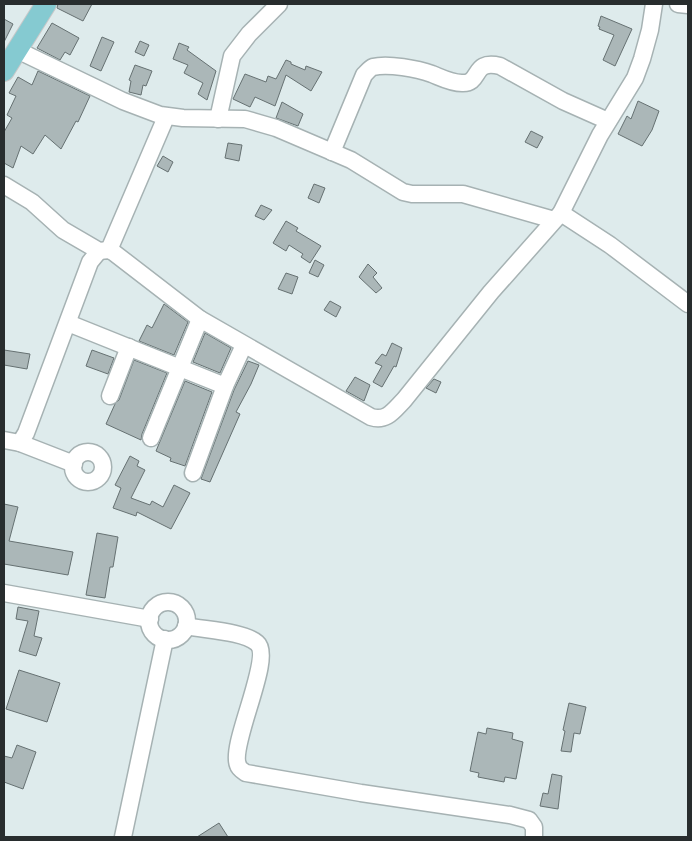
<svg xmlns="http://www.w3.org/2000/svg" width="692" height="841" viewBox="0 0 692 841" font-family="'Archivo Narrow',sans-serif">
<rect width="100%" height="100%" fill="#deebec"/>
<g fill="#abb7b8" stroke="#667172">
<path d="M58 4H92L83 21 57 8Z"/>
<path d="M601 16 632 29 615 66 603 60 614 35 599 29 600 27 598 26Z"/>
<path d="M4 19 13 24 4 42Z"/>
<path d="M52 23 79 38 70 55 65 52 60 60 37 48Z"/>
<path d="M102 37 114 42 101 71 90 66Z"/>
<path d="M140 41 149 45 144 56 135 52Z"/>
<path d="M179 43 189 47 187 50 216 71 207 100 198 94 203 83 184 73 188 65 173 59Z"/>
<path d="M286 60 291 62V64L305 70 306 66 322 72 311 91 286 75 275 106 255 97 250 107 233 99 245 74 266 82 268 76 276 79Z"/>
<path d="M135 65 152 71 146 86 143 85 141 95 129 92 131 81 129 80Z"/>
<path d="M38 71 90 96 78 122 76 121 61 149 45 135 33 154 21 146 13 168 4 163V132L12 118 7 115 16 96 9 93 18 77 32 85Z"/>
<path d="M638 101 659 111 652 130 642 146 618 134 627 116 631 119Z"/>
<path d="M282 102 303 114 298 126 276 118Z"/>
<path d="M531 131 543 137 537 148 525 142Z"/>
<path d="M228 143 242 145 239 161 225 158Z"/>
<path d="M163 156 173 162 168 172 157 166Z"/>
<path d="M314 184 325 188 319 203 308 198Z"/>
<path d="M261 205 272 210 264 220 255 216Z"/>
<path d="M286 221 298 228 296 231 321 246 310 263 301 257 303 254 289 245 286 251 273 243Z"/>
<path d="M315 260 324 265 318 277 309 273Z"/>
<path d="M368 264 377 273 373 277 382 288 376 293 359 277Z"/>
<path d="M286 273 298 277 292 294 278 289Z"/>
<path d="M330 301 341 307 336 317 324 310Z"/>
<path d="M164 304 188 322 174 355 139 341 147 325 152 328Z"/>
<path d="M205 333 231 348 220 373 193 362Z"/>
<path d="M392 343 402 348 396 367 394 366 382 387 373 382 382 366 375 363 382 354 386 356Z"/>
<path d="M4 350 30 354 27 369 4 365Z"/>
<path d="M92 350 114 358 108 374 86 366Z"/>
<path d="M134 360 167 373 142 434 141 440 106 424 115 404 119 400Z"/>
<path d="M248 361 259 365 251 384 236 412 240 414 210 482 201 479 234 390Z"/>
<path d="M355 377 370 385 364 401 346 391Z"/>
<path d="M434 379 441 382 436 393 426 388Z"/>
<path d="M185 381 212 392 185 466 170 461 171 458 156 451Z"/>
<path d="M130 456 139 461 137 466 145 470 131 498 150 505 152 501 163 507 174 485 190 493 171 529 137 512 136 516 113 508 121 488 115 485Z"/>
<path d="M4 504 18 507 9 541 73 552 68 575 4 564Z"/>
<path d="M97 533 118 537 113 567H110L105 598 86 595Z"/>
<path d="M18 607 39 611 34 636 42 638 36 656 19 651 28 621 16 619Z"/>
<path d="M19 670 60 683 47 722 6 709Z"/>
<path d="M569 703 586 707 580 734 574 733 571 752 561 751 565 731 563 730Z"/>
<path d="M487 728 513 733 512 739 523 742 516 779 505 777 504 782 478 777 479 773 470 771 478 732 486 734Z"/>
<path d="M17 745 36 752 23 789 4 782V756L12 758Z"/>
<path d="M552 774 562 776 558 809 540 806 543 793 548 794Z"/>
<path d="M219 823 228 837H197Z"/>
</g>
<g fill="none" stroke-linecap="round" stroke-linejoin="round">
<g stroke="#a6b2b3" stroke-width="19">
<g id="minor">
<path d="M678 4 688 5"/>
<path d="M17 50 123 101 160 115 183 118 245 119 276 128 351 160 403 192 412 194H463L554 220"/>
<path d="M218 119 232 56 249 34 279 4"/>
<path d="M332 152 364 75C367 72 370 68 373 67 388 63 418 69 432 74 442 78 451 83 462 83 482 84 471 59 500 66L563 101 608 121"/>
<path d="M4 185 32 202 63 230 99 251 109 250 113 252 200 319 371 417C387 422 394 410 404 400L491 292 561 213 600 135 635 78 642 59 650 30 654 4"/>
<path d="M561 213 610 245 688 304"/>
<path d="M109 250 166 117"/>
<path d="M68 323 225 386"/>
<path d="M110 396 129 347"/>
<path d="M151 438 200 319"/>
<path d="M4 440 20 443 26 433 90 262 99 251"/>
<path d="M20 443 74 464"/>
<circle cx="88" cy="467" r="15"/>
<path d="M193 473 225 386 244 345"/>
<path d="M4 593 150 619"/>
<circle cx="168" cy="621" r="19"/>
<path d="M186 626C204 630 243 631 257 643 274 657 229 745 238 765 239 769 243 771 246 773L361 793 510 815 529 820 534 827V837"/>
<path d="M123 837 165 639"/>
</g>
</g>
<g stroke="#c7c8c9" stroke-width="22">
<path id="major" d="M4 71 46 4"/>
</g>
<use href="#minor" stroke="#fff" stroke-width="16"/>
<use href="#major" stroke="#85cad1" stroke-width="20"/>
</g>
<rect width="692" height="841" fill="none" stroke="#282d2e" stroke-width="10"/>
</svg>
